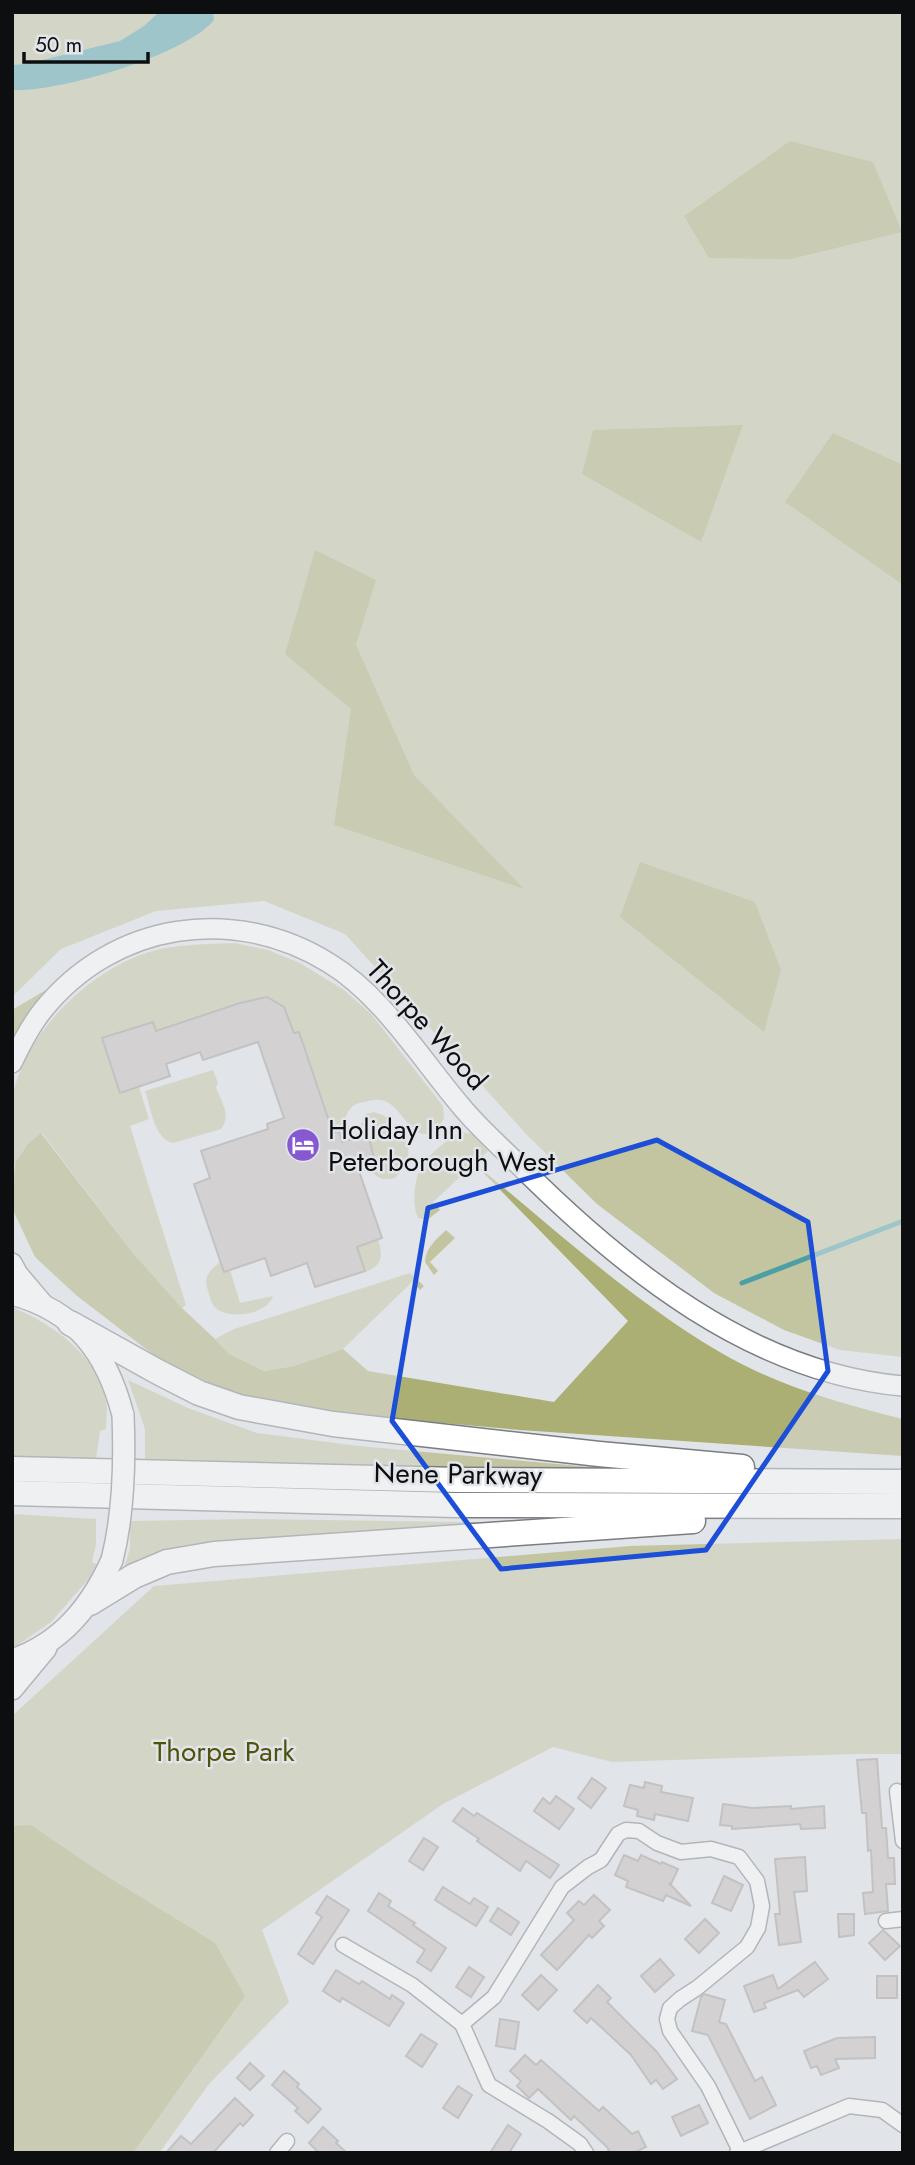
<svg xmlns="http://www.w3.org/2000/svg" width="915" height="2165" viewBox="0 0 915 2165" font-family="Jost,sans-serif">
<rect width="100%" height="100%" fill="#e1e4e8"/>
<g fill="#c2c59f">
<path d="M12 12H903V1357L840 1350 784 1330 714 1293 597 1204 526 1134 345 934 264 901 156 911 61 949 12 997Z"/>
<path d="M235 943 268 950 300 963 344 990 372 1015 443 1106 444 1119C439 1126 433 1135 423 1134 408 1132 399 1103 381 1100 376 1099 369 1101 364 1102 347 1103 344 1121 340 1135L338 1131 330 1134 331 1127 299 1032 294 1033 284 1007 267 997 239 1003 156 1031 152 1022 102 1038 120 1092 139 1087 149 1119 130 1126 186 1305 182 1308 132 1252 42 1133 27 1145 15 1163 12 1164C12 1144 9 1112 13 1094 27 1031 89 971 149 952 176 944 207 944 235 943Z"/>
<path d="M213 1070 218 1083 216 1087C221 1102 232 1116 221 1129L173 1143C154 1139 151 1108 145 1091Z"/>
<path d="M374 1112C385 1115 389 1119 397 1128 414 1147 411 1160 395 1178 388 1180 380 1180 374 1174 366 1166 358 1135 361 1124 362 1122 365 1116 366 1114Z"/>
<path d="M461 1132 472 1134 488 1151 433 1202 440 1210 427 1220 418 1218C412 1205 414 1183 420 1169 426 1156 449 1138 461 1132Z"/>
<path d="M446 1230 455 1238 430 1262 438 1271 434 1275 425 1262C426 1247 436 1240 446 1230Z"/>
<path d="M378 1239C383 1256 383 1265 365 1272L357 1247Z"/>
<path d="M220 1262 224 1272 230 1270 240 1303 273 1296C268 1313 236 1319 220 1311 213 1308 211 1301 209 1294 203 1277 207 1273 220 1262Z"/>
<path d="M410 1273 424 1286 420 1290 412 1282 343 1349 294 1366 264 1371 229 1354 215 1339 234 1329Z"/>
<path d="M12 1307C54 1325 96 1354 106 1401 108 1410 106 1420 106 1429L100 1431 96 1459 12 1456Z"/>
<path d="M128 1380 188 1408 257 1433 359 1446 634 1471 630 1477 145 1461V1429Z"/>
<path d="M12 1514 96 1519V1544L92 1562 100 1566 51 1622 12 1649Z"/>
<path d="M249 1519 529 1523 312 1542 121 1579 130 1548V1521Z"/>
<path d="M903 1539V1754H858L612 1762 553 1747 443 1804 262 1930 289 2002 209 2084 159 2153H12V1716L154 1586 630 1546Z"/>
</g>
<g fill="#abaf73">
<path d="M790 141 873 162 902 232 791 259 709 258 684 216Z"/>
<path d="M743 425 701 542 582 474 593 430Z"/>
<path d="M833 433 903 465V585L785 502Z"/>
<path d="M315 550 376 580 356 645 414 775 524 889 334 825 351 709 285 654Z"/>
<path d="M640 862 755 902 781 970 764 1032 620 917Z"/>
<path d="M51 987 12 1037V1010Z"/>
<path d="M41 1133 132 1252 182 1308 215 1339 229 1354 264 1371 294 1366 343 1349 368 1371 554 1402 628 1321 474 1163C553 1228 630 1299 718 1351 775 1385 839 1403 903 1419V1456L520 1430 352 1415 262 1402 223 1390 155 1356 76 1295 35 1257 12 1208 15 1163 27 1145Z"/>
<path d="M31 1825 100 1872 215 1943 245 1996 133 2153H12V1826Z"/>
</g>
<path fill="#4d9fa6" d="M159 12H213L214 20C186 55 57 93 12 90V65L26 64 120 41 144 26Z"/>
<g fill="none" stroke-linecap="round" stroke-linejoin="round">
<path stroke="#4d9fa6" stroke-width="5" d="M742 1283 903 1221"/>
</g>
<g fill="#c1bbb9" stroke="#9d9896" stroke-width="2">
<path d="M267 997 284 1007 294 1033 299 1032 333 1133 339 1131 342 1142 368 1135 375 1162 358 1168 382 1238 357 1247 365 1271 315 1287 307 1263 271 1276 265 1258 224 1272 194 1184 210 1178 201 1151 268 1129 267 1124 284 1118 258 1042 203 1060 200 1052 166 1064 170 1076 120 1093 102 1038 153 1022 156 1031 240 1003Z"/>
<path d="M877 1759 882 1828H886L888 1858H894L895 1884H886L888 1911 865 1914 863 1893 873 1892 871 1850 868 1851 866 1813H862L857 1760Z"/>
<path d="M592 1778 606 1788 591 1808 578 1798Z"/>
<path d="M645 1782 662 1786 661 1792 693 1798 688 1821 655 1814 654 1820 637 1816 638 1810 624 1806 630 1785 644 1788Z"/>
<path d="M556 1796 574 1809 559 1829 534 1811 543 1798 550 1804Z"/>
<path d="M723 1804 752 1808 791 1806V1809L824 1806 825 1828 801 1829 800 1824 732 1829V1826L720 1825Z"/>
<path d="M463 1808 474 1816 477 1813 559 1865 550 1878 526 1861 520 1871 477 1841 479 1839 453 1821Z"/>
<path d="M424 1838 438 1847 423 1870 409 1861Z"/>
<path d="M624 1855 638 1861 641 1855 661 1864 662 1862 678 1869 671 1884 669 1883 691 1906 666 1895 663 1901 626 1887 628 1881 615 1875Z"/>
<path d="M805 1857 807 1891 794 1892 801 1942 779 1945 775 1914H780L775 1859Z"/>
<path d="M724 1876 743 1885 731 1911 712 1903Z"/>
<path d="M443 1887 470 1904 474 1898 488 1907 476 1926 435 1900Z"/>
<path d="M379 1893 391 1901 388 1906 415 1923 413 1925 446 1948 431 1971 417 1962 425 1950 368 1911Z"/>
<path d="M594 1895 610 1910 599 1921 604 1926 592 1938 589 1935 557 1970 541 1955 574 1920 567 1913 579 1901 584 1905Z"/>
<path d="M327 1896 349 1910 313 1964 298 1954 322 1917 316 1913Z"/>
<path d="M498 1908 519 1922 511 1935 490 1921Z"/>
<path d="M838 1914H854V1935L839 1937Z"/>
<path d="M705 1919 719 1933 699 1953 685 1939Z"/>
<path d="M883 1930 900 1946 885 1960 869 1943Z"/>
<path d="M660 1959 674 1975 655 1992 641 1976Z"/>
<path d="M815 1962 828 1979 804 1997 798 1990 764 2003 766 2008 754 2012 744 1986 773 1975 778 1989Z"/>
<path d="M469 1967 484 1977 471 1997 456 1987Z"/>
<path d="M336 1970 359 1984 362 1981 390 1999 392 1995 404 2003 389 2026 342 1998 340 2002 323 1991Z"/>
<path d="M541 1975 557 1990 538 2010 522 1995Z"/>
<rect x="877" y="1976" width="20" height="22"/>
<path d="M598 1985 611 1998 607 2002 656 2051 677 2079 663 2089 656 2080 651 2084 631 2055 602 2028 591 2018 587 2023 574 2011Z"/>
<path d="M704 1994 725 2000 719 2022 726 2024 755 2081 762 2077 776 2105 750 2119 708 2035 692 2031 701 1997Z"/>
<path d="M500 2019 519 2022 515 2049 496 2046Z"/>
<path d="M421 2034 437 2044 422 2067 406 2056Z"/>
<path d="M875 2037V2058L835 2059 839 2068 821 2075 817 2066 811 2068 804 2051 837 2038Z"/>
<path d="M525 2055 536 2065 541 2060 599 2111 603 2107 632 2134 638 2131 646 2147 633 2153H610L607 2147 574 2116 571 2120 538 2089 529 2098 517 2086 521 2081 510 2071Z"/>
<path d="M250 2063 264 2076 250 2090 237 2078Z"/>
<path d="M284 2071 299 2084 297 2087 321 2109 308 2123 295 2111 298 2108 272 2085Z"/>
<path d="M458 2086 472 2095 458 2118 443 2108Z"/>
<path d="M235 2098 253 2115 243 2126 240 2123 213 2153H166L181 2136 191 2144Z"/>
<path d="M699 2105 708 2123 681 2136 672 2117Z"/>
<path d="M508 2125 521 2134 509 2153H490Z"/>
<path d="M323 2127 338 2141 336 2143 347 2153H319L309 2143Z"/>
</g>
<g fill="none" stroke-linecap="round" stroke-linejoin="round">
<g stroke="#7a7d81" stroke-width="17">
<g id="street">
<path d="M897 1791 903 1841"/>
<path d="M886 1921 903 1919"/>
<path d="M343 1945 412 1985 462 2024"/>
<path d="M277 2153 287 2141"/>
<path d="M586 2153 580 2144 548 2121 489 2085 462 2024 494 1997 562 1887 588 1867 601 1860 618 1834 626 1830 639 1831 657 1843 681 1852 711 1849 739 1857 757 1881 762 1906 758 1928 747 1947 697 1988 680 1999 670 2008 667 2019 670 2031 708 2086 740 2151"/>
<path d="M737 2153 849 2106 882 2110 903 2125"/>
</g>
</g>
<g stroke="#7a7d81" stroke-width="22">
<g id="secondary">
<path d="M12 1063C21 1044 30 1026 43 1010 114 922 234 904 329 963 382 995 421 1059 461 1106 478 1127 500 1146 519 1165 623 1269 752 1373 903 1386"/>
<path d="M12 1263 18 1274 45 1306"/>
</g>
</g>
<g stroke="#7a7d81" stroke-width="24">
<g id="primary">
<path d="M12 1294C76 1311 107 1353 123 1415"/>
<path d="M12 1660C62 1643 91 1606 112 1560"/>
<path d="M12 1689 46 1648"/>
</g>
</g>
<g stroke="#7a7d81" stroke-width="27">
<g id="highway">
<path d="M70 1323 158 1372 199 1393 239 1407 333 1424 599 1454 742 1467"/>
<path d="M12 1469 458 1480 903 1482"/>
<path d="M12 1493 455 1505 903 1506"/>
<path d="M90 1603 134 1576 167 1562 214 1554 693 1521"/>
</g>
</g>
<use href="#street" stroke="#fff" stroke-width="14"/>
<use href="#secondary" stroke="#fff" stroke-width="19"/>
<use href="#primary" stroke="#fff" stroke-width="21"/>
<use href="#highway" stroke="#fff" stroke-width="24"/>
<g stroke="#7a7d81" stroke-width="24" stroke-linecap="butt">
<path id="primary-bridge" d="M112 1560C124 1513 125 1463 123 1415"/>
</g>
<use href="#primary-bridge" stroke="#fff" stroke-width="21"/>
</g>
<path d="M0 0H915V2165H0ZM657 1140 808 1222 828 1371 706 1550 501 1569 392 1421 428 1208Z" fill="#e1e4e8" fill-opacity=".55" fill-rule="evenodd"/>
<path fill="none" stroke="#1d4ed8" stroke-width="5" stroke-linejoin="round" d="M657 1140 808 1222 828 1371 706 1550 501 1569 392 1421 428 1208Z"/>
<defs>
<g id="hotel-disc" transform="scale(1.75)"><circle r="9.5" fill="#8658d1" stroke="#e1e4e8"/><path d="M-6-4.5h1.5V1H6V5H4.5V3h-9V5H-6ZM-4 0a1.8 1.8 0 1 1 3.6 0ZM.5 0V-2.5h3Q6-2.5 6 0Z" fill="#fff"/></g>
</defs>
<g fill-rule="evenodd">
<use href="#hotel-disc" x="303" y="1145"/>
</g>
<g text-anchor="middle" dominant-baseline="central" stroke-width="5" stroke-linejoin="round" paint-order="stroke">
<g font-size="28" fill="#0d0e10" stroke="#e1e4e8">
<text transform="translate(427 1025) rotate(48)">Thorpe Wood</text>
<text transform="translate(458 1474) rotate(1)">Nene Parkway</text>
</g>
<g font-size="28" fill="#0d0e10" stroke="#e1e4e8" text-anchor="start">
<text x="328" y="1129">Holiday Inn<tspan x="328" dy="32">Peterborough West</tspan></text>
</g>
<g font-size="28" fill="#51530c" stroke="#e1e4e8">
<text x="224" y="1751">Thorpe Park</text>
</g>
</g>
<rect width="915" height="2165" fill="none" stroke="#0d0e10" stroke-width="28"/>
<path d="M24 52v10h124v-10" fill="none" stroke="#0d0e10" stroke-width="3.5"/>
<text x="35" y="52" font-size="21" fill="#0d0e10" stroke="#e1e4e8" stroke-width="5" paint-order="stroke">50 m</text>
</svg>
